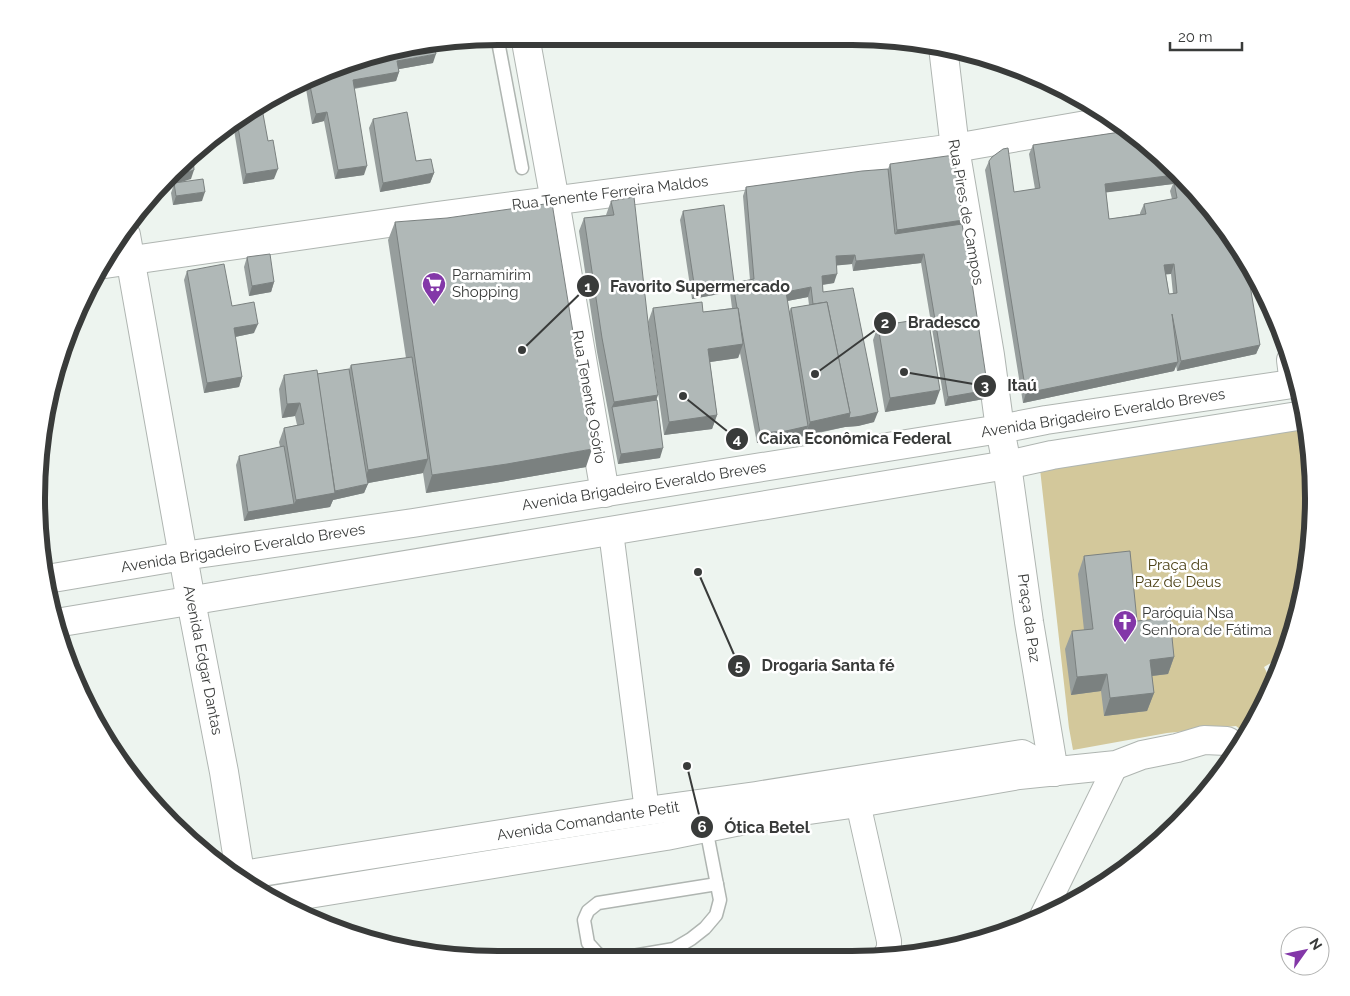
<svg xmlns="http://www.w3.org/2000/svg" width="1350" height="996" viewBox="0 0 1350 996" font-family="Raleway,sans-serif">
<rect width="100%" height="100%" fill="#edf4ef"/>
<path fill="#d3c89b" d="M1306 426 1313 468 1310 559 1289 647 1286 654 1264 667 1272 683 1252 729 1247 735 1236 726 1167 733 1073 750 1069 728 1040 469Z"/>
<g fill="none" stroke-linecap="round" stroke-linejoin="round">
<g stroke="#afb5b1" stroke-width="15">
<g id="lane">
<path d="M497 36 522 168"/>
<path d="M605 958 597 953 588 943 584 920 588 911 598 903 717 884"/>
<path d="M621 958 674 949 691 939 705 928 716 915 720 900 706 828"/>
</g>
</g>
<g stroke="#afb5b1" stroke-width="26">
<g id="street">
<path d="M611 532 647 811"/>
<path d="M858 803 889 941V948L885 956"/>
<path d="M1041 918 1116 765"/>
</g>
</g>
<g stroke="#afb5b1" stroke-width="30">
<g id="secondary">
<path d="M525 36 555 201 605 493"/>
<path d="M943 47 955 148 990 355 1000 429 1007 465 1029 622 1054 772"/>
<path d="M126 235 191 601 224 772 241 879"/>
<path d="M105 264 437 216 955 148 1115 120"/>
<path d="M1291 360 1294 384"/>
<path d="M236 876 647 811 756 796 1022 754 1054 772"/>
<path d="M272 900 666 836 760 817 858 803 1019 775 1116 765 1142 755 1177 748 1204 740 1227 741 1238 748"/>
</g>
</g>
<g stroke="#afb5b1" stroke-width="30">
<g id="primary">
<path d="M47 579 183 556 413 523 1000 429 1046 420 1299 383"/>
<path d="M56 623C373 571 690 519 1007 465L1052 455 1304 415"/>
</g>
</g>
<use href="#lane" stroke="#fff" stroke-width="12"/>
<use href="#street" stroke="#fff" stroke-width="24"/>
<use href="#secondary" stroke="#fff" stroke-width="28"/>
<use href="#primary" stroke="#fff" stroke-width="28"/>
</g>
<g fill="#979e9d" fill-rule="evenodd">
<path d="M378 52 433 63 399 69V72L396 81 354 89 364 175 335 179 324 121 312 124 305 83Z"/>
<path d="M261 103 274 179 243 184 233 124Z"/>
<path d="M373 119 416 161 434 173 430 183 380 192 369 128Z"/>
<path d="M1127 131 1218 217 1260 345 1256 354 1177 371 1176 365 1174 371 1023 403 985 170 989 161 1014 192 1035 189 1029 154 1033 145ZM1173 184 1170 191 1172 199 1144 204 1140 213V214L1109 219 1106 192ZM1166 274H1171L1173 294H1169Z"/>
<path d="M890 164 962 224 984 399 945 406 921 263 853 271 852 264 836 265 834 283 823 285V292L874 422 858 426 845 427 783 441 757 443 740 353 738 358 710 362 717 415 712 429 664 435 648 322 653 308 703 312 732 308 730 292 692 299 680 220 683 211 734 283 750 280 743 196 746 187 888 169ZM808 297 809 305 791 308 789 312 787 301Z"/>
<path d="M191 179 180 182 202 201 173 205 171 193 174 184 159 189Z"/>
<path d="M611 201 649 331 657 400 660 458 618 464 597 352 579 231 584 218 606 215Z"/>
<path d="M395 222 586 467 500 482 426 493 423 473 368 483 364 493 333 500 330 507 244 521 236 465 239 456 280 447 279 442 284 428 297 425 295 416 282 418 279 389 284 375 317 374 349 369 351 365 406 358 388 240Z"/>
<path d="M247 257 274 282 271 292 249 296 244 267Z"/>
<path d="M187 271 232 306 254 333 235 337 242 377 239 387 204 393 184 280Z"/>
<path d="M878 326 935 404 885 412 873 340Z"/>
<path d="M1084 556 1137 621 1174 657 1168 674 1152 676 1154 693 1147 711 1104 716 1101 691 1071 695 1065 649 1072 631 1084 630 1078 574Z"/>
</g>
<g fill="#7b8180">
<path d="M436 54 433 63 394 70 397 61Z"/>
<path d="M399 72 396 81 349 89 353 80Z"/>
<path d="M327 112 324 121 312 124 316 114Z"/>
<path d="M367 166 364 175 335 179 338 170Z"/>
<path d="M278 169 274 179 243 184 246 174Z"/>
<path d="M194 170 191 179 159 189 167 178Z"/>
<path d="M434 173 430 183 380 192 383 183Z"/>
<path d="M1174 175 1182 183 1174 182 1173 184 1102 193 1105 184Z"/>
<path d="M205 192 202 201 173 205 176 196Z"/>
<path d="M963 220 958 234 892 244 897 230Z"/>
<path d="M924 254 921 263 853 271 856 261Z"/>
<path d="M855 255 852 264 832 266 836 256Z"/>
<path d="M1174 264 1171 274 1161 275 1164 265Z"/>
<path d="M837 274 834 283 819 285 822 276Z"/>
<path d="M274 282 271 292 249 296 252 286Z"/>
<path d="M734 282 730 292 692 299 695 290Z"/>
<path d="M811 287 808 297 782 302 786 292Z"/>
<path d="M258 324 254 333 230 338 234 328Z"/>
<path d="M743 344 738 358 703 363 708 349Z"/>
<path d="M1260 345 1256 354 1177 371 1181 361Z"/>
<path d="M1178 362 1174 371 1023 403 1026 393Z"/>
<path d="M242 377 239 387 204 393 207 383Z"/>
<path d="M940 390 935 404 885 412 890 398Z"/>
<path d="M988 390 984 399 945 406 948 397Z"/>
<path d="M658 395 653 409 612 407 614 402Z"/>
<path d="M300 403 295 416 282 418 287 404Z"/>
<path d="M878 412 874 422 858 426 845 427 805 435 810 422 850 413Z"/>
<path d="M717 415 712 429 664 435 669 422Z"/>
<path d="M808 426 805 435 783 441 757 443 760 433Z"/>
<path d="M663 448 660 458 618 464 621 454Z"/>
<path d="M592 449 586 467 500 482 426 493 432 475Z"/>
<path d="M428 459 423 473 363 484 368 470Z"/>
<path d="M368 484 364 493 333 500 330 507 244 521 248 512 294 504 296 500Z"/>
<path d="M1174 657 1168 674 1143 677 1150 660Z"/>
<path d="M1107 674 1101 691 1071 695 1077 677Z"/>
<path d="M1154 693 1147 711 1104 716 1110 698Z"/>
</g>
<g fill="#b0b8b7" stroke="#7b8180" fill-rule="evenodd">
<path d="M434 45 436 54 397 61 399 72 353 80 367 166 338 170 327 112 316 114 309 81 378 52Z"/>
<path d="M261 103 268 141 273 140 278 169 246 174 237 121Z"/>
<path d="M407 112 416 161 431 159 434 173 383 183 373 119Z"/>
<path d="M1127 131 1174 175 1105 184 1109 219 1146 214 1144 204 1177 198 1174 182 1180 181 1218 217 1246 261 1260 345 1181 361 1172 314 1178 362 1026 393 989 161 992 157 1003 149 1008 148 1014 192 1040 188 1033 145ZM1174 264 1177 293 1169 294 1164 265Z"/>
<path d="M193 155 194 170 167 178 171 172Z"/>
<path d="M954 155 963 220 897 230 890 164Z"/>
<path d="M888 169 895 234 962 224 969 263 988 390 948 397 924 254 856 261 855 255 836 256 837 274 822 276 823 292 853 288 878 412 862 416 849 418 850 413 827 302 813 304 811 287 786 292 808 426 786 431 760 433 742 332 738 308H737L735 296 734 283 754 279 746 187 862 171Z"/>
<path d="M203 179 205 192 176 196 174 183Z"/>
<path d="M634 197 649 331 658 395 614 402 602 338 584 218 614 215 611 201Z"/>
<path d="M552 203 592 449 507 464 432 475 395 222 447 218Z"/>
<path d="M724 205 734 282 695 290 683 211Z"/>
<path d="M270 254 274 282 252 286 247 257Z"/>
<path d="M224 264 232 306 254 302 258 324 234 328 242 377 207 383 187 271Z"/>
<path d="M702 302 703 312 738 308 743 344 708 349 717 415 669 422 653 308Z"/>
<path d="M827 302 850 413 810 422 791 308Z"/>
<path d="M928 318 940 390 890 398 878 326Z"/>
<path d="M412 357 428 459 368 470 351 365Z"/>
<path d="M349 369 368 484 335 491 317 374Z"/>
<path d="M317 370 335 493 296 500 284 428 304 424 300 403 287 404 284 375Z"/>
<path d="M657 400 663 448 621 454 612 407Z"/>
<path d="M284 446 294 504 248 512 239 456Z"/>
<path d="M1130 551 1137 621 1170 618 1174 657 1150 660 1154 693 1110 698 1107 674 1077 677 1072 631 1093 629 1084 556Z"/>
</g>
<defs>
<g id="supermarket-pin" transform="scale(1.25)"><path d="M0 17L-7.5 6A9.5 9.5 0 1 1 7.5 6Z" fill="#8337a8" stroke="#fff"/><path d="M-6-5.5h2.5l.6 2H6L4.5 2H-2.5L-4.4-4H-6ZM-1.5 3.2a1.3 1.3 0 1 0 .1 0ZM3 3.2a1.3 1.3 0 1 0 .1 0Z" fill="#fff"/></g>
<g id="church-pin" transform="scale(1.25)"><path d="M0 17L-7.5 6A9.5 9.5 0 1 1 7.5 6Z" fill="#8337a8" stroke="#fff"/><path d="M-1.2-6h2.4v3.5h3.3v2.4h-3.3V6h-2.4V-.1h-3.3v-2.4h3.3Z" fill="#fff"/></g>
</defs>
<g fill-rule="evenodd">
<use href="#supermarket-pin" x="434" y="284"/>
<use href="#church-pin" x="1125" y="622"/>
</g>
<g text-anchor="middle" dominant-baseline="central" stroke-width="5" stroke-linejoin="round" paint-order="stroke">
<g font-size="15" fill="#393b3a" stroke="#fff">
<text transform="translate(610 193) rotate(-7)">Rua Tenente Ferreira Maldos</text>
<text transform="translate(966 212) rotate(80)">Rua Pires de Campos</text>
<text transform="translate(589 397) rotate(80)">Rua Tenente Osório</text>
<text transform="translate(1103 413) rotate(-9)">Avenida Brigadeiro Everaldo Breves</text>
<text transform="translate(644 486) rotate(-9)">Avenida Brigadeiro Everaldo Breves</text>
<text transform="translate(243 548) rotate(-9)">Avenida Brigadeiro Everaldo Breves</text>
<text transform="translate(1029 618) rotate(82)">Praça da Paz</text>
<text transform="translate(203 660) rotate(79)">Avenida Edgar Dantas</text>
<text transform="translate(588 821) rotate(-9)">Avenida Comandante Petit</text>
</g>
<g font-size="15" fill="#393b3a" stroke="#fff" text-anchor="start">
<text x="452" y="275">Parnamirim<tspan x="452" dy="17">Shopping</tspan></text>
<text x="1142" y="613">Paróquia Nsa<tspan x="1142" dy="17">Senhora de Fátima</tspan></text>
</g>
<g font-size="15" fill="#4d4217" stroke="#fff">
<text x="1178" y="565">Praça da<tspan x="1178" dy="17">Paz de Deus</tspan></text>
</g>
</g>
<path d="M0 0H1350V996H0ZM498 45H852A453 453 0 0 1 1305 498V498A453 453 0 0 1 852 951H498A453 453 0 0 1 45 498V498A453 453 0 0 1 498 45Z" fill="#fff" fill-rule="evenodd"/>
<path fill="none" stroke="#393b3a" stroke-width="6" d="M498 45H852A453 453 0 0 1 1305 498V498A453 453 0 0 1 852 951H498A453 453 0 0 1 45 498V498A453 453 0 0 1 498 45Z"/>
<path fill="none" stroke="#393b3a" stroke-width="2" d="M522 350L588 286M815 374L885 323M904 372L985 386M683 396L737 439M698 572L739 666M687 766L702 827"/>
<g fill="#393b3a" stroke="#fff" stroke-width="2">
<circle cx="522" cy="350" r="5"/>
<circle cx="815" cy="374" r="5"/>
<circle cx="904" cy="372" r="5"/>
<circle cx="683" cy="396" r="5"/>
<circle cx="698" cy="572" r="5"/>
<circle cx="687" cy="766" r="5"/>
<circle cx="588" cy="286" r="12"/>
<circle cx="885" cy="323" r="12"/>
<circle cx="985" cy="386" r="12"/>
<circle cx="737" cy="439" r="12"/>
<circle cx="739" cy="666" r="12"/>
<circle cx="702" cy="827" r="12"/>
</g>
<g font-size="15" text-anchor="middle" font-weight="bold" fill="#fff">
<text x="588" y="292">1</text>
<text x="885" y="328">2</text>
<text x="985" y="391">3</text>
<text x="737" y="444">4</text>
<text x="739" y="671">5</text>
<text x="702" y="832">6</text>
</g>
<g font-size="16" text-anchor="middle" font-weight="bold" fill="#393b3a" stroke="#fff" stroke-width="5" stroke-linejoin="round" paint-order="stroke">
<text x="700" y="292">Favorito Supermercado</text>
<text x="944" y="328">Bradesco</text>
<text x="1022" y="391">Itaú</text>
<text x="855" y="444">Caixa Econômica Federal</text>
<text x="828" y="671">Drogaria Santa fé</text>
<text x="767" y="833">Ótica Betel</text>
</g>
<g transform="translate(1305 951) rotate(57)"><circle r="24" fill="#ffffff" stroke="#b0b1b0"/>
<path d="M0-4L9 19L0 12L-9 19Z" fill="#8337a8"/>
<text y="-8" font-size="14" font-weight="bold" text-anchor="middle" fill="#393b3a">N</text>
</g>
<path d="M1170 42v8h72v-8" fill="none" stroke="#393b3a" stroke-width="2.5"/>
<text x="1178" y="42" font-size="15" fill="#393b3a" stroke="#ffffff" stroke-width="4" paint-order="stroke">20 m</text>
</svg>
